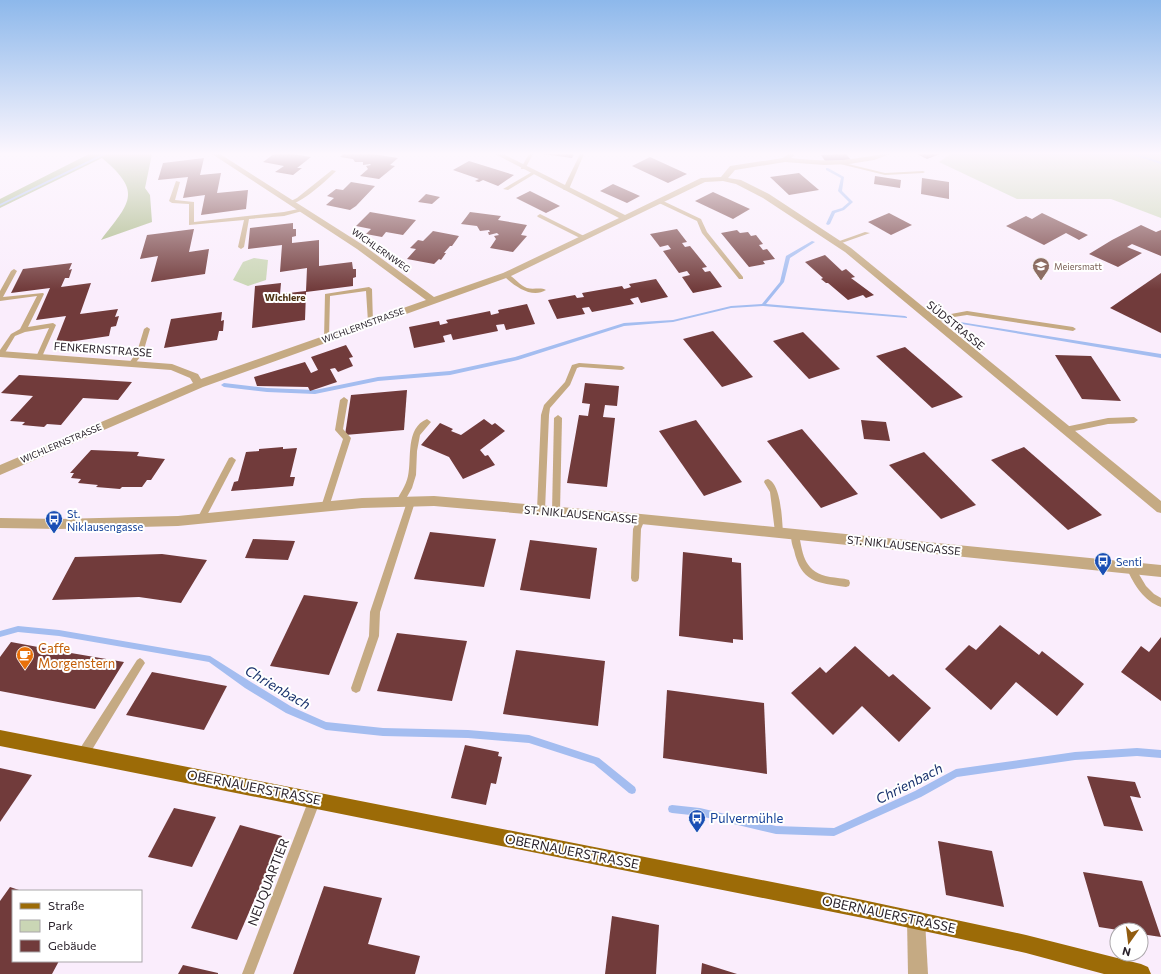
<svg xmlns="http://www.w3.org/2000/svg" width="1161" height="974" viewBox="0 0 1161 974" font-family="Commissioner,sans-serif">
<rect width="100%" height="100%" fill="#faedfc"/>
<g fill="#cad6b5">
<path d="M951 154H1161V218L1111 199H1017L939 162Z"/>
<path d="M254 258 268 260 266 280 248 286 233 280 243 262Z"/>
</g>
<path fill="#a3b57e" d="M89 154H152L145 188 150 195 152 222 101 240C129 203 144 193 102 158L0 208V199Z"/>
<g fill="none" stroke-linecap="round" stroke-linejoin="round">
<g fill="#a4bdf0" fill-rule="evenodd">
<path d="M102 154H107L0 206V204Z"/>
<path d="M1131 154H1136L1161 162V164Z"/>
<path d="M826 168H828L844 177 842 191 853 202 844 210 835 213 830 224 828 225 826 224 832 211 842 208 849 202 838 191 841 178 826 170Z"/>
<path d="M812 241 815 242 790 258 784 282 766 304 905 316 907 317V318L763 306 731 308 673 322 624 326 518 360 450 375 378 381 315 394 267 392 224 387 221 385 224 383 267 388 315 390 378 377 450 371 515 357 624 323 673 320 731 306 762 304 780 282 786 256Z"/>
<path d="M960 322 1161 354V358L962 324 960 323Z"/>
<path d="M18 626 59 630 210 656 251 682 292 707 326 722 383 728 468 730 529 735 599 758 635 787 636 790 635 793 632 794 629 793 594 764 529 743 468 738 383 736 326 730 286 713 245 688 209 662 59 636 18 632 0 637V631Z"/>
<path d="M1137 748 1161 750V758L1137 756 1075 760 957 777 921 797 834 836 776 834 700 816 672 813 669 812 668 809 669 806 672 805 700 808 776 826 834 828 915 791 956 769 1075 752Z"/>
</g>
</g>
<g fill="#713b3b">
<path d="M274 154H293L311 157 297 168H302L293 175 275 172 284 166 263 162Z"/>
<path d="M343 154H373L398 158 390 165 395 166 379 179 360 176 368 169 366 166 371 165 370 164 363 165V162H355L353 159 340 157Z"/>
<path d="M543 154H574L572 158Z"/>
<path d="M834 154H846L851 160 825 161 821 155Z"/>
<path d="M917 154H940L927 159Z"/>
<path d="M650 157 687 174 668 183 632 166Z"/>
<path d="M204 158 200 175 221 173 217 193 248 190 246 209 201 215 205 195 183 198 188 177 158 180 163 163Z"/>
<path d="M469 161 514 175 498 186 483 180 479 182 475 181 479 179 453 170Z"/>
<path d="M799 173 819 190 789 195 770 177Z"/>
<path d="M875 176 901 180 900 188 874 184Z"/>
<path d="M922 178 949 182V199L921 194Z"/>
<path d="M351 182 375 186 356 206 350 210 326 205 334 198 327 196 336 189 343 190Z"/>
<path d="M613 184 640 196 627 203 600 191Z"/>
<path d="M530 191 560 206 546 213 516 198Z"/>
<path d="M713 192 750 209 733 219 695 201Z"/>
<path d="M426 194 440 197 432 204 418 202Z"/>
<path d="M370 212 416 220 403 235 386 232 382 237 366 234 371 229 356 226Z"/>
<path d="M470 212 501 216 498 220 527 225 521 235 527 236 513 252 490 248 496 239 494 236 499 235 497 233 489 235 488 232H490L489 230 480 231 477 226 461 224Z"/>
<path d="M889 213 912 225 891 235 868 222Z"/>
<path d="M1042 213 1088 235 1079 240 1066 233 1044 245 1006 226 1026 216 1032 219Z"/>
<path d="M293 223V229H296V236L292 237V243L319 240V266L352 262 353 269H356V277L353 278V286L306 292 305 320 252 328 255 286 281 283 280 294 306 291 307 268 280 272 282 245 248 249 250 228Z"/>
<path d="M1141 225 1156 232 1161 230V256L1132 244 1127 247 1142 253 1118 267 1089 254 1112 240Z"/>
<path d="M194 229 189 252 209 249 205 274 151 282 158 256 140 259 147 235Z"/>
<path d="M677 229 687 242 682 243 685 247 690 246 707 267 702 268 705 272 710 271 722 287 693 293 682 277 690 275 687 271 679 273 663 251 671 249 668 245 660 247 650 234Z"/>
<path d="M737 230 740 233 748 232 751 236 756 235 763 244 759 245 763 250 767 249 775 259 763 261 765 264 749 267 721 233Z"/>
<path d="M433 231 459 236 452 246H450L444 253H446L441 260 439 259 434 264 407 259 416 249 410 248 418 240 423 241Z"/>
<path d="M825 255 842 271 846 269 855 277 851 278 874 295 866 298 863 295 848 300 828 283H826L821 279 823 278 805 262Z"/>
<path d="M72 263 69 270 72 269 69 278H65L61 287 91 283 80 314 118 309 115 317 119 316 116 326 111 327 109 336 55 344 66 316 36 320 50 288 11 293 23 269Z"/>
<path d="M1161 273V333L1110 308Z"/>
<path d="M656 279 668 297 641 303 638 297 630 299 634 304 592 312 589 307 582 308 585 314 557 319 548 300 575 295 577 298 584 297 582 293 622 286 624 289 628 288 631 287 629 284Z"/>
<path d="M527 304 535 324 506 330 504 324 496 325 498 331 453 340 451 334 443 336 445 342 414 348 409 327 439 321 440 325 448 323 446 320 490 311 491 315 499 313 498 310Z"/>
<path d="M222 312 221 321 224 320 223 331H219L217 340 164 348 171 319Z"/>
<path d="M713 331 753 377 722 387 683 339Z"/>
<path d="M803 332 840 369 809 379 773 341Z"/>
<path d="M346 345 353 357 349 358 353 366 338 372 335 368 330 369 337 382 310 391 308 387 257 386 254 377 305 362 311 373 318 370 311 357Z"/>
<path d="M905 347 963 397 932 408 876 356Z"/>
<path d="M1055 355 1091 356 1121 401 1082 399Z"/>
<path d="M19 375 132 382 118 400 83 398 61 425 47 424 44 427 22 425 25 422 10 421 33 396 1 393Z"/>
<path d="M585 383 619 386 617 406 605 405 603 417 615 418 607 487 567 483 579 415 588 416 590 404 582 403Z"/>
<path d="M407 390 404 430 345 435 351 395Z"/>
<path d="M484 419 492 425 495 423 505 431 480 450 485 456 488 455 495 465 463 479 449 457 421 445 440 423 453 429 451 431 461 435Z"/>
<path d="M696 420 742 482 704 496 659 431Z"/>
<path d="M861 420 886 422 890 441 864 439Z"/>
<path d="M802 429 858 494 821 508 767 441Z"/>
<path d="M283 447V449L297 448 290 477H295L293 486 231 491 234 482 238 481 246 452 259 451V449Z"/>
<path d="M1024 447 1102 515 1068 530 991 460Z"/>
<path d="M91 450 139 452 137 456 165 459 151 480H147L142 487H122L120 489 96 487 98 485 78 483 81 479 71 478 74 473H70Z"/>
<path d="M924 452 976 505 941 519 889 465Z"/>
<path d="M430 532 496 539 484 587 414 579Z"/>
<path d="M253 539 295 541 288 560 245 558Z"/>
<path d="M530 540 597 548 590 599 520 590Z"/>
<path d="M683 552 732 558V562L741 563 743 640 733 639V643L679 636Z"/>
<path d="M162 554 207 560 181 603 139 597 52 600 75 557Z"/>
<path d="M304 595 358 602 329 675 270 666Z"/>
<path d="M1000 625 1039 655 1042 651 1084 684 1057 716 1016 682 991 710 945 669 969 645 976 650Z"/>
<path d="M397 633 467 641 452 701 377 691Z"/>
<path d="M1161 637V701L1121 672 1141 646 1149 652Z"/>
<path d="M11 642 65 652 124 662 95 709 0 691V657Z"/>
<path d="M855 646 889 677 893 674 931 708 899 742 862 706 833 735 791 693 820 667 826 673Z"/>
<path d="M516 650 605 661 598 726 503 714Z"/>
<path d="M152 672 227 686 204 730 126 715Z"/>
<path d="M667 690 764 703 767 774 663 758Z"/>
<path d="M465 745 499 752 498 756 502 757 496 784 491 783 486 805 451 798Z"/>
<path d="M0 768 32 775 0 822Z"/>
<path d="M1087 776 1135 782 1141 798 1130 796 1143 831 1104 826Z"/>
<path d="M174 808 216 817 192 867 148 857Z"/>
<path d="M240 825 282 836 237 940 191 928Z"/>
<path d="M938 841 992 851 1004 907 946 895Z"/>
<path d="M1083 872 1142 881 1161 937 1141 934V930H1118L1099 927Z"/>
<path d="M324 886 382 898 368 944 420 956 415 974H293Z"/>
<path d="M10 887 22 891H13V961H59L52 974H0V901Z"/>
<path d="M612 916 659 925 656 974H605Z"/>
<path d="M702 963 737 974H701Z"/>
<path d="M183 965 218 973V974H178Z"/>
</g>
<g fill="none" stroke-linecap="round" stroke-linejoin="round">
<g fill="#c5aa83" fill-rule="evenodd">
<path d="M529 154H533L525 169H521V168Z"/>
<path d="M580 154H584L569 189 564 190 563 189Z"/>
<path d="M840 162 885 173 923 171 925 172 923 173 885 175 840 164Z"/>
<path d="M332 170 336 171C328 179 300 205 289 204V202L297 198Z"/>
<path d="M532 172 536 173 508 190 503 189Z"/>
<path d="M176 181 180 182 175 200 194 202V222L284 212 303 208 306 210 284 216 249 219 244 247 241 249 238 247 244 220 189 225V204L172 203 169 201Z"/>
<path d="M657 200H661L701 219 707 232 743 277V279H739L702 233 697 221 657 202Z"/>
<path d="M540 214 586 237 587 238 582 239 538 217 537 216Z"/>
<path d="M865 232 870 233 839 244 834 243Z"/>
<path d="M14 269 17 271 3 297 43 293 44 294 28 327 53 323 56 325 41 359H37L36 357 49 328 25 332 15 336 3 356H0V350L11 334 20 329 37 296 0 301V291L11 271Z"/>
<path d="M506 273C514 277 519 285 527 288 533 290 541 287 546 290 532 299 514 286 504 276V274Z"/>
<path d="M369 287 372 289 373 323 371 324 368 322 366 291 330 296 329 338 328 339H324L325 294Z"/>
<path d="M967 311 1073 327 1076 329 1073 331 967 315 954 317 934 324 931 322 951 314Z"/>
<path d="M147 327 150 329 143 353 134 365H130L129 363 137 352 144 329Z"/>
<path d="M579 363 622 366 625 368 622 370 580 367 577 368 570 385 550 408 549 415 545 510 544 512H538L537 510 541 415 544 405 565 382 572 365Z"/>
<path d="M344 397 348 400 343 429 351 438 329 507 328 509H322L321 507 343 439 335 430 340 400Z"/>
<path d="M558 415 562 418 560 512 559 514H553L552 512 554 418Z"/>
<path d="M1134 417 1138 420 1134 423 1108 424 1065 433 1061 430 1065 427 1108 418Z"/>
<path d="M427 419 431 422 420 435 417 451 416 475 412 488 403 504H397L396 502C400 493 406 486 408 476 412 459 405 428 427 419Z"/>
<path d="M232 457 236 460 204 521H198L197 519 198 517 229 458Z"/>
<path d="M768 479C781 484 782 519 783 532L782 534 779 536 776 534 775 532 770 492 764 482 765 480Z"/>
<path d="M411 499 414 500 415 502 380 612 379 636 361 688 360 691 356 693 352 691 351 688 369 636 370 612 407 502 408 500Z"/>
<path d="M641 516 644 517 645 519 641 529 639 578 638 581 635 582 632 581 631 578 633 529 638 517Z"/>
<path d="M795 530 798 532 799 534C803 557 805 572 830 577 836 578 843 578 849 580L850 583 849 586 846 587C817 583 801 582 794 550 792 545 790 537 792 532Z"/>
<path d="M1131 565 1134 566 1146 586 1154 594 1161 598V607C1144 601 1134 585 1127 569L1128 566Z"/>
<path d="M140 658 143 660 145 663 143 666 87 758 83 759 79 758 78 754 79 750 137 660Z"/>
<path d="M315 793 319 795 321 799 254 974H242L309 799 311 795Z"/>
</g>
<g fill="#c5aa83" fill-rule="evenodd">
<path d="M212 154H220L363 245 434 297 503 273 619 218 495 154H503L625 215 701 178 721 177 730 166 783 158 788 154 795 155 791 158C811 160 831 162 850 159 864 158 877 154 890 154L874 160 849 164 824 165 785 162 735 170 728 178 741 180 769 194 851 248 1161 501V513L1157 512 845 252 763 198 736 184 723 181 705 182 509 277 203 387 0 475V465L193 383 190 378 171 370 0 357V351L172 364 198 374 201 379 426 300 357 249Z"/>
<path d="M434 496 641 514 1161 565V577L641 524 434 506 362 508 178 526 60 529 0 528V518L60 519 178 516 362 498Z"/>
<path d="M916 911 923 913 925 920 928 974H908L907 920 909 913Z"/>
</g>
<path fill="#9c6b07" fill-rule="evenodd" d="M0 730 863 900 1026 935 1141 964 1148 967 1151 974H1104L1026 953 863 918 0 746Z"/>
</g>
<linearGradient id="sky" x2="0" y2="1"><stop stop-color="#8db8eb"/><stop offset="0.53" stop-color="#fdf7fe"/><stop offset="1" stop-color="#fdf7fe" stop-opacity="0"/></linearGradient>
<rect width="1161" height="290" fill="url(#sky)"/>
<defs>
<g id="school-pin" transform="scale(0.9)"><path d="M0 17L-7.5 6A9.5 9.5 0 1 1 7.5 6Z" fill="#8d6e63" stroke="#fff"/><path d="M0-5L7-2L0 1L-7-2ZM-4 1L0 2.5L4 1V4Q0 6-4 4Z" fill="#fff"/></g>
<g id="bus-pin" transform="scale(0.9)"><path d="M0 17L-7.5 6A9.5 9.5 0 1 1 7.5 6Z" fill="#1a4fb4" stroke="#fff"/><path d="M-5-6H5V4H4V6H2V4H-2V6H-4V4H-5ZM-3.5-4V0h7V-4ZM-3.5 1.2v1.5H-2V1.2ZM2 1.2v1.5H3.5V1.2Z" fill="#fff"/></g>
<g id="cafe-pin" transform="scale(0.9)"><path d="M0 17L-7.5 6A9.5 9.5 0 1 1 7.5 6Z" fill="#e8710a" stroke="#fff"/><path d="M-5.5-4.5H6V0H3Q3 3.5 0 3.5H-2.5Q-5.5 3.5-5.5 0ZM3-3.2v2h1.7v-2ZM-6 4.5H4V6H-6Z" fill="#fff"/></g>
</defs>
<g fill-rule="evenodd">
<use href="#school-pin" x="1041" y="266"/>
<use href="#bus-pin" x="54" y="519"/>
<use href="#bus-pin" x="1103" y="561"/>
<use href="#cafe-pin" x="25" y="655"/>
<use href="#bus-pin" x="697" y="818"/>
</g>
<g text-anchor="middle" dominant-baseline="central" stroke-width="4" stroke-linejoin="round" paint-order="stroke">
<g font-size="9" fill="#2a222b" stroke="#fff">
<text transform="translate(381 250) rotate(35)">WICHLERNWEG</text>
<text transform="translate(363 325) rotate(-20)">WICHLERNSTRASSE</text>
<text transform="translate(61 443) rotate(-23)">WICHLERNSTRASSE</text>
</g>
<g font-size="9" fill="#785e54" stroke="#fff" text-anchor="start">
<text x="1054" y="266">Meiersmatt</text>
</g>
<g font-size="10" font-weight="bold" fill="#4d3312" stroke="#fff">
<text x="285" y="297">Wichlere</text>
</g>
<g font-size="11" fill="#2a222b" stroke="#fff">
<text transform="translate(956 325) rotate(39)">SÜDSTRASSE</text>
<text transform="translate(103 349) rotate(4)">FENKERNSTRASSE</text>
<text transform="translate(581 514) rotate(5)">ST. NIKLAUSENGASSE</text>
<text transform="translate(904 545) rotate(6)">ST. NIKLAUSENGASSE</text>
</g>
<g font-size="11" fill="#164399" stroke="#fff" text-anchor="start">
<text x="67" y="513">St.<tspan x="67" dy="13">Niklausengasse</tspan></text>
<text x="1116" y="561">Senti</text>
</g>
<g font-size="13" fill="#c56008" stroke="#fff" text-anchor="start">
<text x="38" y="648">Caffe<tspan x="38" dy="15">Morgenstern</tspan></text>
</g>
<g font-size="13" fill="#2a222b" stroke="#fff">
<text transform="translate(254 787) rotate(11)">OBERNAUERSTRASSE</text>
<text transform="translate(572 851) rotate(11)">OBERNAUERSTRASSE</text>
<text transform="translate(268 882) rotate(-69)">NEUQUARTIER</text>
<text transform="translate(889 914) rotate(12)">OBERNAUERSTRASSE</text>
</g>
<g font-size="13" fill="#164399" stroke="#fff" text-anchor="start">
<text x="710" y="818">Pulvermühle</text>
</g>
<g font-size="14" font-style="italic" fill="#18316c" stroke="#fff">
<text transform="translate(278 687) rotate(30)">Chrienbach</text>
<text transform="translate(909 783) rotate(-27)">Chrienbach</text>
</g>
</g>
<rect x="12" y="890" width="130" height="72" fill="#ffffff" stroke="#aaa7aa"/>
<rect x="20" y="903" width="20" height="6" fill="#9c6b07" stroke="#aaa7aa"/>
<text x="48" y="910" font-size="12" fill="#2a222b">Straße</text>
<rect x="20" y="920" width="20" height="12" fill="#cad6b5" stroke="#aaa7aa"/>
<text x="48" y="930" font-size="12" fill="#2a222b">Park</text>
<rect x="20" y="940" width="20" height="12" fill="#713b3b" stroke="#aaa7aa"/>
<text x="48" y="950" font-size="12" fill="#2a222b">Gebäude</text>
<g transform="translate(1129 942) rotate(194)"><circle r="19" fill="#ffffff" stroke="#aaa7aa"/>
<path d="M0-3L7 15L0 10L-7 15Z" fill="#915c10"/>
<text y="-6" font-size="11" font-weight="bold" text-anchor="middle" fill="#2a222b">N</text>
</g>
</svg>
